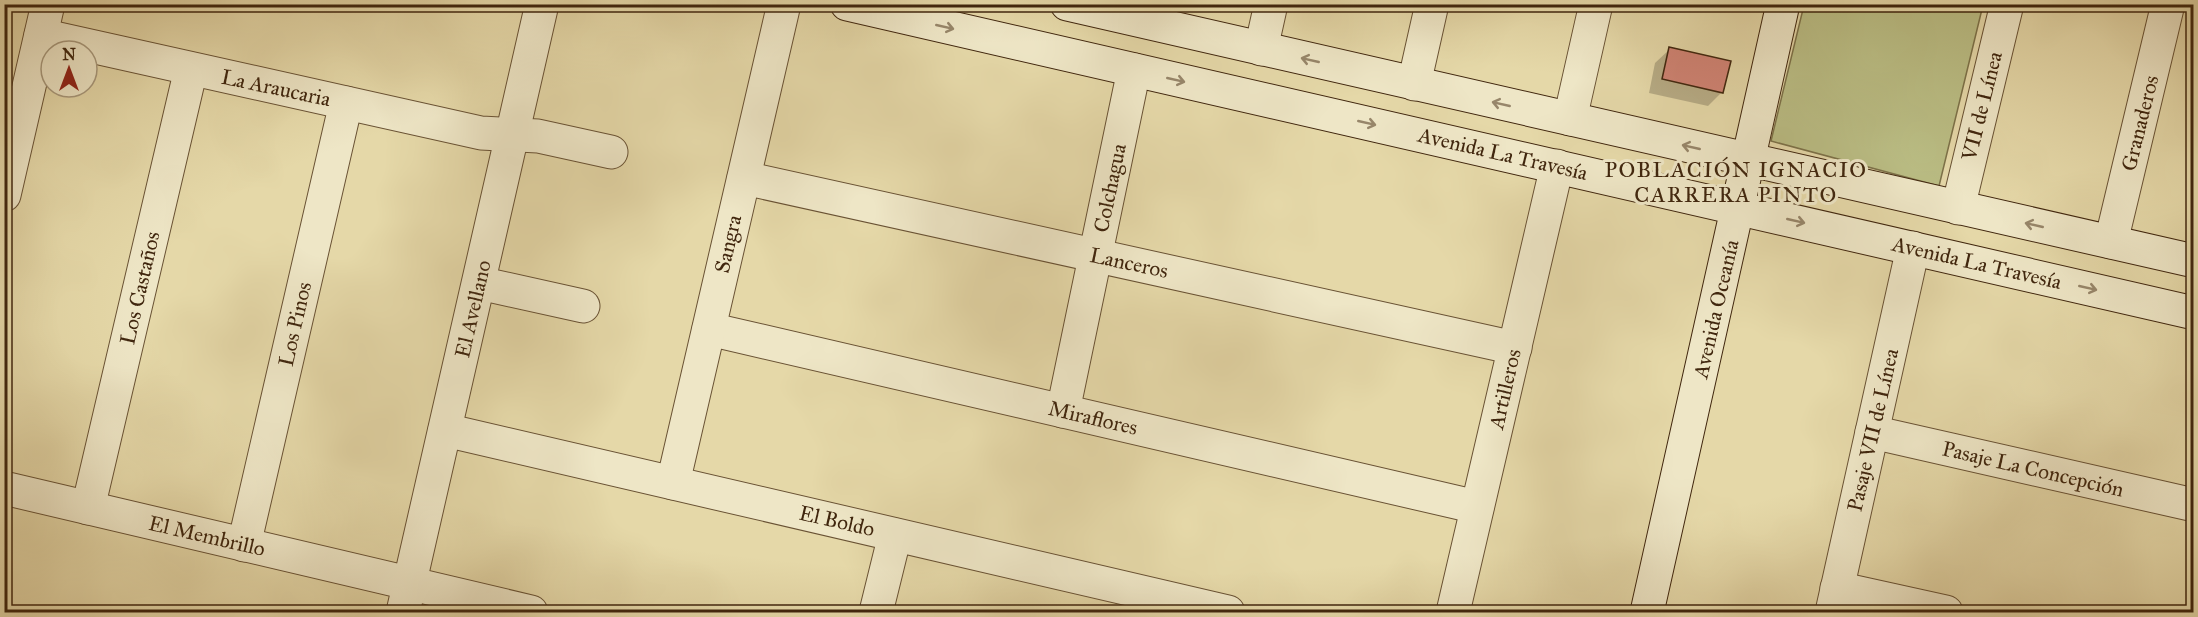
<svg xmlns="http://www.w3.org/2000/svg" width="2198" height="617" viewBox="0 0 2198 617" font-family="'IM FELL Great Primer',serif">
<rect width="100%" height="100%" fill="#e5d8a8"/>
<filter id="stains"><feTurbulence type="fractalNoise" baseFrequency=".00333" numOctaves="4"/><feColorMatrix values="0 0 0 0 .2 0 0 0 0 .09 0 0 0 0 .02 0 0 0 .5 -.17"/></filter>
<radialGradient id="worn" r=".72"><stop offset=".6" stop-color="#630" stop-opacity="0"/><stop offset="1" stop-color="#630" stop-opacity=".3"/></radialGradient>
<path fill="#babd84" stroke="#7d7249" stroke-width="1.5" d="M1804 5H1983L1939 186 1771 141Z"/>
<path fill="#0003" d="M1670 49 1722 92 1708 106 1649 93 1655 63Z"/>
<path fill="#d18475" stroke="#40260e" stroke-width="1.5" d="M1669 47 1731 61 1723 93 1662 79Z"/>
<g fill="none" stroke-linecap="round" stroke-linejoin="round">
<g stroke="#695234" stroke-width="35">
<g id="street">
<path d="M41 35 481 133 538 136 611 152"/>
<path d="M1261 49 1271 4"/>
<path d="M1414 84 1432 4"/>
<path d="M1570 119 1596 4"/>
<path d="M744 178 1515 348"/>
<path d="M4 195 48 4"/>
<path d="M1958 208 2007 4"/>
<path d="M2111 242 2168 4"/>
<path d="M479 283 583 306"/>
<path d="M709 329 1477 507"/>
<path d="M1063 411 1134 70"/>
<path d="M445 430 1228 612"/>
<path d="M1872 432 2194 505"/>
<path d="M673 483 784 4"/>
<path d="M4 488 531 612"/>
<path d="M88 508 191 69"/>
<path d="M244 545 346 103"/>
<path d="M1837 588 1946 612"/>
<path d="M403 612 542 4"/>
<path d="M876 612 895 535"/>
<path d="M1453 612 1557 166"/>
<path d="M1832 612 1913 248"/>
</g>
</g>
<g stroke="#40260e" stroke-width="35">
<g id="secondary">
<path d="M847 4 2194 313"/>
<path d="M1067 4 2194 261"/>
<path d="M1647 612 1783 4"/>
</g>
</g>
<use href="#street" stroke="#eee6c6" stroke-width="33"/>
<use href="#secondary" stroke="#eee6c6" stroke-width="33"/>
</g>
<defs><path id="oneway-shaft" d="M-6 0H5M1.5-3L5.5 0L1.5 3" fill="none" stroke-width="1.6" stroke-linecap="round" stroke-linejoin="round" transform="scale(1.5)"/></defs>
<g stroke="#97866a">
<use href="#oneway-shaft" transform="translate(945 27) rotate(13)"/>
<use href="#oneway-shaft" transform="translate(1310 60) rotate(-167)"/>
<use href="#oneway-shaft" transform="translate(1176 80) rotate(13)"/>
<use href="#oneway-shaft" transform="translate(1501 104) rotate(-167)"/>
<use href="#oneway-shaft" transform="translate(1367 123) rotate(13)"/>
<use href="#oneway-shaft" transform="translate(1691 147) rotate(-167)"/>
<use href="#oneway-shaft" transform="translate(1796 221) rotate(13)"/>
<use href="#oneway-shaft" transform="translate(2034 225) rotate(-167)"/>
<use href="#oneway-shaft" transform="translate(2088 288) rotate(13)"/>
</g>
<g text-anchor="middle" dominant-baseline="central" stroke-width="6" stroke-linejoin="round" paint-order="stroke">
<g font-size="21" fill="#40260e" stroke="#eee6c6">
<text transform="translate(276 88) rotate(12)">La Araucaria</text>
<text transform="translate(1982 106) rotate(-76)">VII de Línea</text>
<text transform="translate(2140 123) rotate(-76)">Granaderos</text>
<text transform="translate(1503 154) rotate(13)">Avenida La Travesía</text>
<text transform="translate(1110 188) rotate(-78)">Colchagua</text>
<text transform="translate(728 244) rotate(-77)">Sangra</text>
<text transform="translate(1129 263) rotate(12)">Lanceros</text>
<text transform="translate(1977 263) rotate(13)">Avenida La Travesía</text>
<text transform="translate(140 288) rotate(-77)">Los Castaños</text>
<text transform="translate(473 309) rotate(-77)">El Avellano</text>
<text transform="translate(1716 309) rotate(-77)">Avenida Oceanía</text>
<text transform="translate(295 324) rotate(-77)">Los Pinos</text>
<text transform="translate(1505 389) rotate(-77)">Artilleros</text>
<text transform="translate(1093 418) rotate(13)">Miraflores</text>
<text transform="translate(1873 430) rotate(-77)">Pasaje VII de Línea</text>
<text transform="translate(2033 469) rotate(13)">Pasaje La Concepción</text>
<text transform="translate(837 521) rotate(13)">El Boldo</text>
<text transform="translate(207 536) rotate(13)">El Membrillo</text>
</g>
<g font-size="22" letter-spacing="1.5" fill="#40260e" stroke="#eee6c6">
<text x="1736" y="169">POBLACIÓN IGNACIO<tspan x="1736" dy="25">CARRERA PINTO</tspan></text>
</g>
</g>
<rect width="2198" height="617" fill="none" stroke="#e5d8a8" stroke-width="24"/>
<rect x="6" y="6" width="2186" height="605" fill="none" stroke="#40260e" stroke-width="3"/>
<rect x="12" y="12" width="2174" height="593" fill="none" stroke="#40260e" stroke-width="1.5"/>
<g transform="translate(69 69)"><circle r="28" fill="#eee6c6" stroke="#a8997c" stroke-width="1.5"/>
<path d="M0-4.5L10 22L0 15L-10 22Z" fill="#8f2418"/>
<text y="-9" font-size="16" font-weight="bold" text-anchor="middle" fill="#40260e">N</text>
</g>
<rect width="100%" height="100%" filter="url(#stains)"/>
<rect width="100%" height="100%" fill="url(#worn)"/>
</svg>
